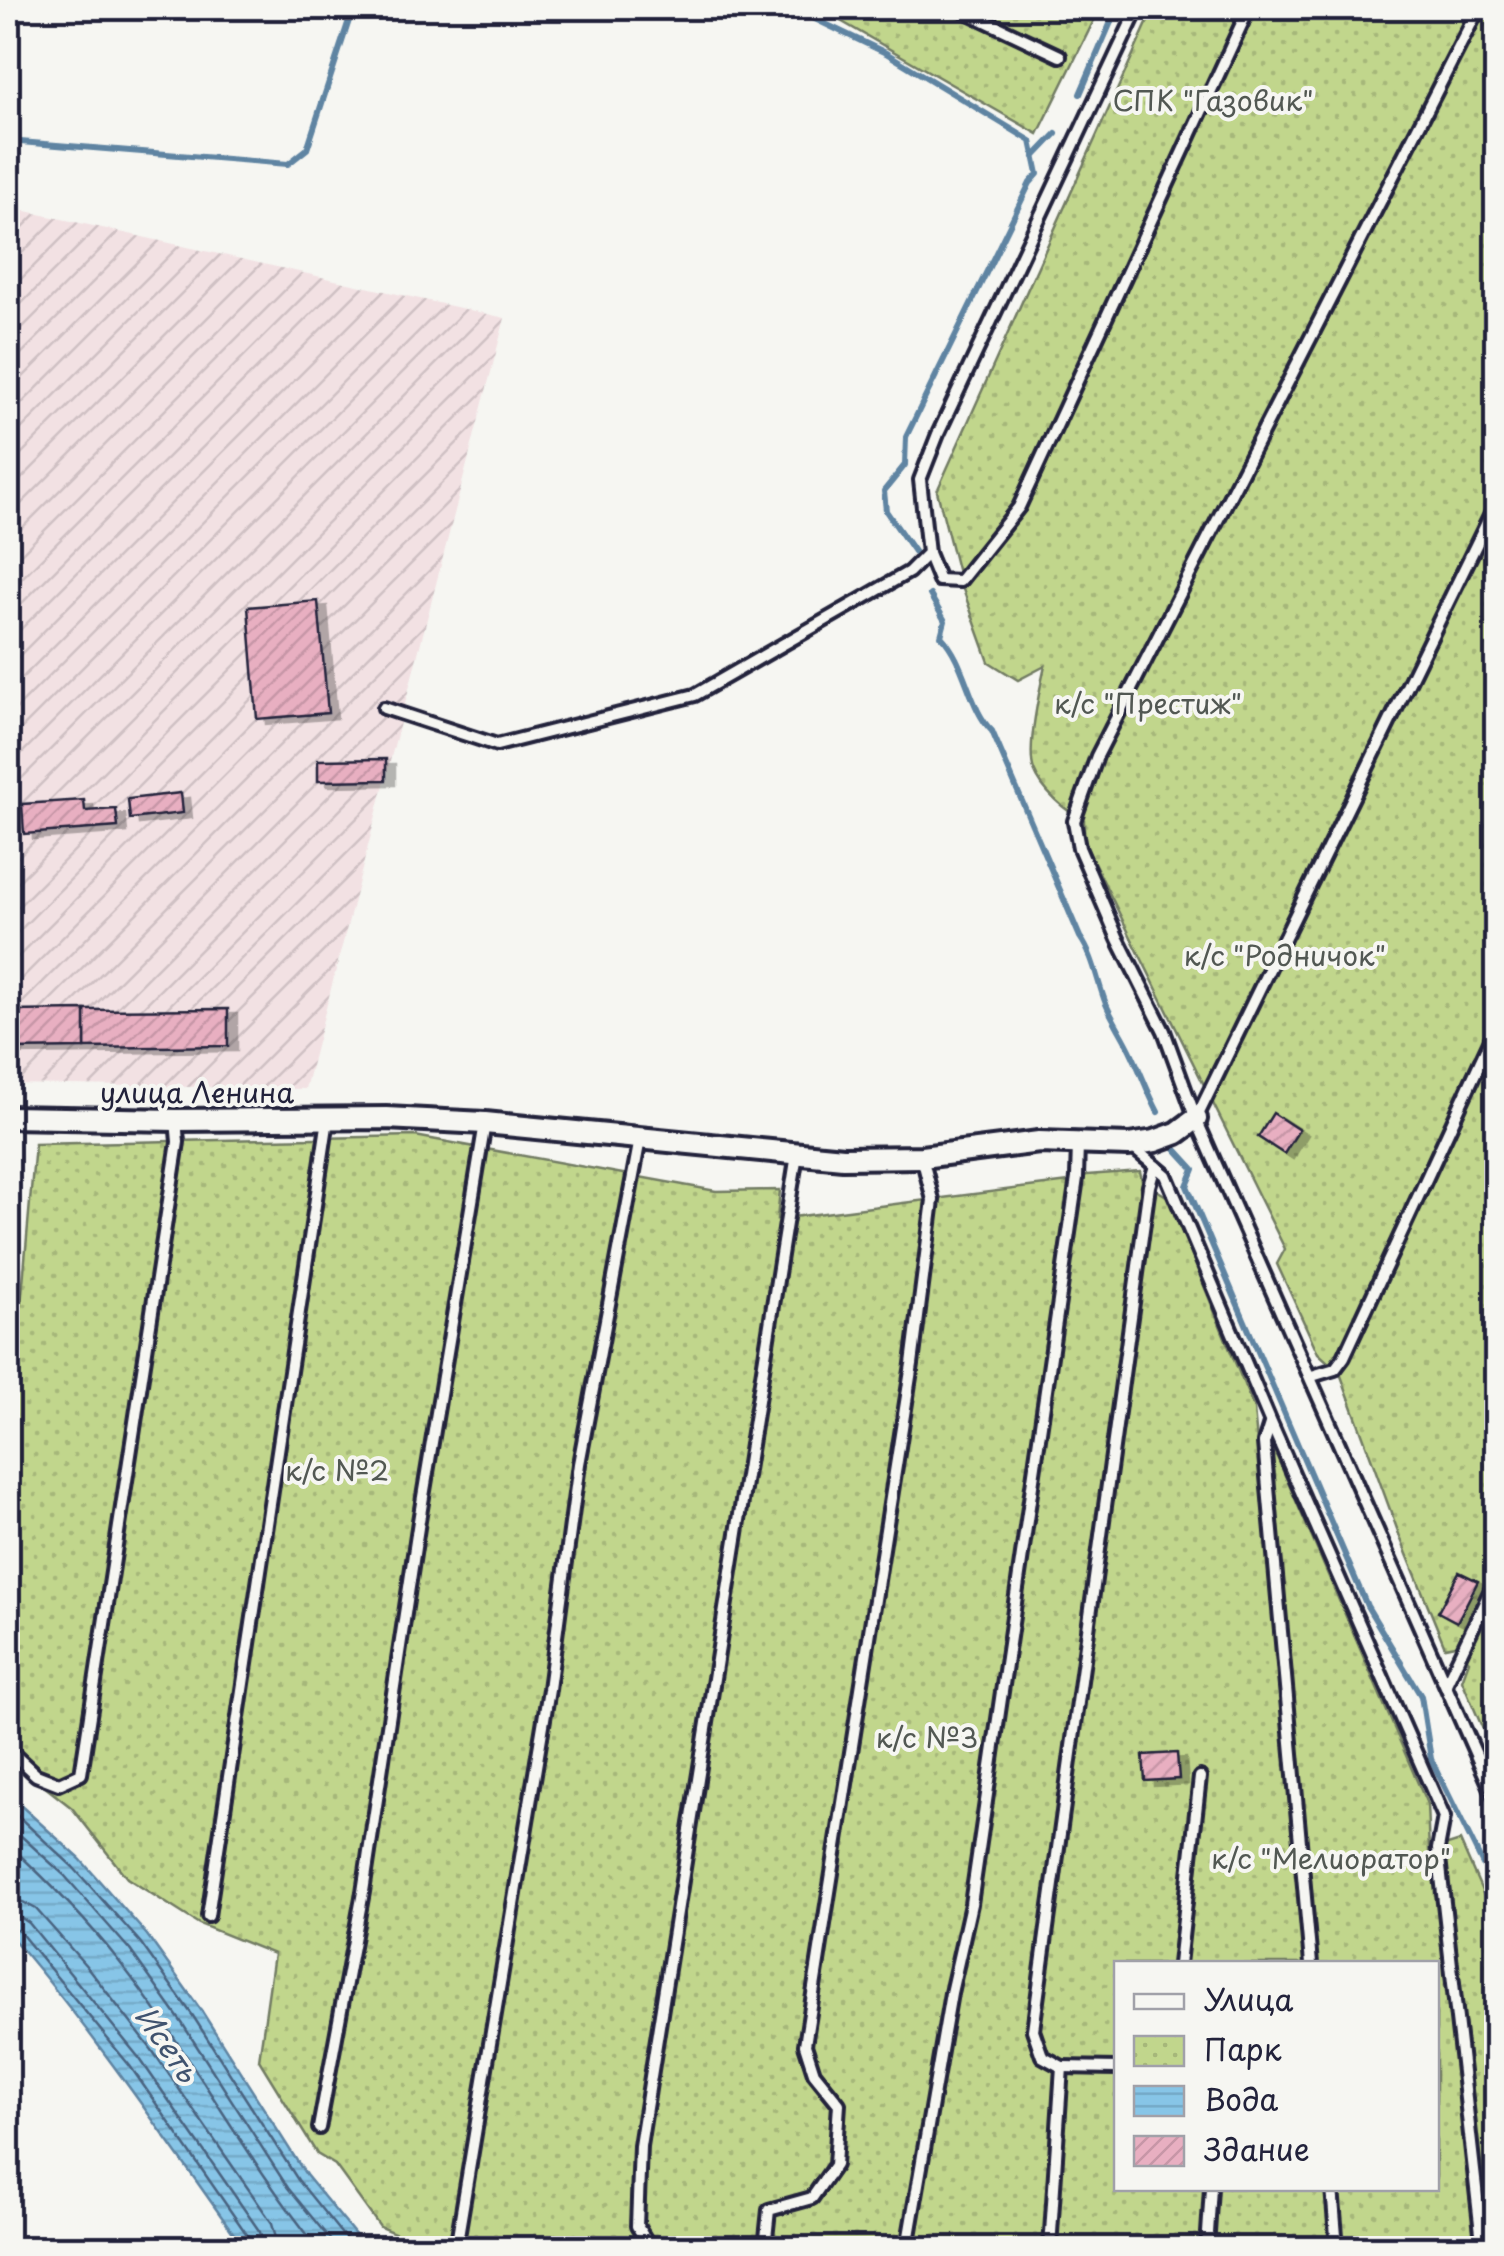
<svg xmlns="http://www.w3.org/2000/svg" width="1504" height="2256" viewBox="0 0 1504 2256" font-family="'Playpen Sans',sans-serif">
<defs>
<pattern id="industrial-furrows" width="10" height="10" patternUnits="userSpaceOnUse" patternTransform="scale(2.5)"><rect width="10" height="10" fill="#f2e1e3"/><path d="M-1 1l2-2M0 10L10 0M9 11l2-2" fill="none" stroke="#cfc1c4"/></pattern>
<pattern id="park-dots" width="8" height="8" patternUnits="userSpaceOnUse" patternTransform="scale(2.5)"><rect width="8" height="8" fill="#c1d68c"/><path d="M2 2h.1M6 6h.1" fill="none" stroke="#a6b77a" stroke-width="1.8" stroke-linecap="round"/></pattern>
<pattern id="water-rules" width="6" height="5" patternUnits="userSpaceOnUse" patternTransform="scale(2.5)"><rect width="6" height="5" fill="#87c5e7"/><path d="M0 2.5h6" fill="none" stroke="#74a9c7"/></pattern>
<pattern id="building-hatch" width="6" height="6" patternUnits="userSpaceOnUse" patternTransform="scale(2.5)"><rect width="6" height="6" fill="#e8afc1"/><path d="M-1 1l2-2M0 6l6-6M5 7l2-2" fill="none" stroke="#c796a7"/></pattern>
<filter id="shadow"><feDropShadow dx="9" dy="5" stdDeviation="0" flood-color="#0004"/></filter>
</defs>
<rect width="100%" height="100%" fill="#f6f6f2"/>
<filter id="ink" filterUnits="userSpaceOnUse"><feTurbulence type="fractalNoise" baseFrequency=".01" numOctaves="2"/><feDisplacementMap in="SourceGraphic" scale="20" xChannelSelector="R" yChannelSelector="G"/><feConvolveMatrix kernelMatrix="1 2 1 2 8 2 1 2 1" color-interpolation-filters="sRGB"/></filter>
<g filter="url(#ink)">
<path fill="url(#industrial-furrows)" d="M8 207 505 318 305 1089 8 1084Z"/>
<g fill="url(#park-dots)" stroke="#727c64" stroke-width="2.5" fill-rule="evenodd">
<path d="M818 8H1100L1038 134Z"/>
<path d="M1154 8H1496V1760L1462 1680 1469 1661 1455 1645 1445 1647 1400 1537 1340 1373 1318 1353 1277 1264 1285 1249 1084 842V820C1065 811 1042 791 1034 770 1026 749 1040 688 1045 666L1018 680 989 662 960 581 937 491Z"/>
<path d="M415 1136 716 1191 780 1190 777 1219 1069 1182 1087 1175 1140 1171 1142 1181 1168 1197 1254 1409 1257 1442 1271 1443 1427 1804 1429 1851 1460 1841 1496 1923V2220L1490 2223V2248H430L380 2227 335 2165 317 2154 259 2060 274 1954 199 1924 127 1878 72 1808 8 1758V1457L35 1144ZM1116 1964H1436V2188H1116Z"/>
</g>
<path fill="url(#water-rules)" stroke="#5f84a2" stroke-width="2.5" d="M8 1794 80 1859 147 1935 201 2010 306 2175 366 2248H244C167 2141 95 2033 8 1933Z"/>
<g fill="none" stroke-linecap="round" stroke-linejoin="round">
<g stroke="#4a6380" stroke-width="2.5">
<path d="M8 1807 73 1867 140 1942 193 2016 298 2180 353 2248"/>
<path d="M8 1824 64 1875 130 1950 182 2023 288 2188 337 2248"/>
<path d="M8 1844C47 1880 85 1918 118 1960 191 2052 244 2157 318 2248"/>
<path d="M8 1900 23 1902 36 1909 88 1968 152 2050 272 2223 279 2248"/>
<path d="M8 1915 20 1917 29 1923 140 2059 260 2232 264 2248"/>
<path d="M8 1927 19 1931 130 2066 250 2239 252 2248"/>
</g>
<g stroke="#5f84a2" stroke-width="6">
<path d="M792 8 886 53 1031 141 1038 174 1030 183 906 437 905 465 884 491 886 511 915 553"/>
<path d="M1080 94 1117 8"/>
<path d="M8 141 288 164 307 149 353 8"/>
<path d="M1034 157 1056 134"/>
<path d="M930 595 945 621 941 636C966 662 969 709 992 731L1080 937C1094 957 1097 981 1106 1004 1113 1021 1124 1036 1132 1054 1141 1073 1148 1093 1158 1112"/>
<path d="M1173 1146 1194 1169 1187 1186 1367 1606 1421 1696 1431 1759 1496 1891"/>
</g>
</g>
<g fill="url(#building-hatch)" stroke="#22223b" stroke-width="2.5" filter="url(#shadow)">
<path d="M318 601 328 713 257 719 248 607Z"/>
<path d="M386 759V780L318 781V760Z"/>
<path d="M181 793 183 813 130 819 128 799Z"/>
<path d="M84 800 85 811 116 809 118 827 24 834 22 804Z"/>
<path d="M228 1009V1046L85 1048V1010Z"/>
<path d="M85 1010V1048L8 1049V1011Z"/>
<path d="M1273 1113 1299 1130 1284 1154 1258 1137Z"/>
<rect x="8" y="1263" width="4" height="36"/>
<path d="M1459 1572 1478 1581 1457 1622 1438 1612Z"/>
<path d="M1177 1753 1179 1779 1145 1781 1143 1755Z"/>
</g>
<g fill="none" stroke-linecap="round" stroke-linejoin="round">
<g stroke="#22223b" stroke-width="18">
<g id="lane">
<path d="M958 8 1060 56"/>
<path d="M1479 8 1097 756 1074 821 1079 848 1118 939 1164 1031 1196 1119 1496 1800"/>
<path d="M928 553 939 580 960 581 1019 507 1249 8"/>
<path d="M384 708 497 745 695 695 909 572 928 553 920 480 938 434 1138 8"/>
<path d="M1196 1119 1496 504"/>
<path d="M1130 1145 1166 1175 1271 1423 1444 1817 1438 1849 1481 2233"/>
<path d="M1312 1376 1335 1369 1344 1357 1496 1028"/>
<path d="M1270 1424 1264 1443 1311 1964"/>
<path d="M1446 1684 1496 1579"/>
<path d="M8 1749 36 1775 59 1784 81 1774 178 1142 176 1120"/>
<path d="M208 1916 328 1119"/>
<path d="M1179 1964 1200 1777"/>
<path d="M1062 2067 1116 2068"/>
<path d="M319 2128 363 1892 419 1521 485 1123"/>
<path d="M1332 2188 1337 2248"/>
<path d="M456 2248 549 1689 579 1464 640 1139"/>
<path d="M645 2248V2239L637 2226 640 2146 797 1154"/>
<path d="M765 2248 769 2210 812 2198 835 2165 839 2104 814 2073 805 2045 912 1364 933 1200 922 1157"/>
<path d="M907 2248 951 1993 971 1904 1077 1178 1078 1144"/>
<path d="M1050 2248 1062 2067 1042 2056 1033 2030 1149 1186 1155 1166"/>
<path d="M1207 2248 1211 2188"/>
</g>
</g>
<g stroke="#22223b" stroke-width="28">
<path id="street" d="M8 1117 176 1120 386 1118 485 1123 843 1158 922 1157 1039 1142 1129 1145 1155 1141 1177 1133 1196 1119"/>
</g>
<use href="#lane" stroke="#f6f6f2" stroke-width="10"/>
<use href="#street" stroke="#f6f6f2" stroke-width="20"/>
</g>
</g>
<g text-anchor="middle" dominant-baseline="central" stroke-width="8" stroke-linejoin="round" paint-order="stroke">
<g font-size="28" fill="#525853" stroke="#f6f6f2">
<text x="1213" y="99">СПК "Газовик"</text>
<text x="1148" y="702">к/с "Престиж"</text>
<text x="1285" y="954">к/с "Родничок"</text>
<text x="337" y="1469">к/с №2</text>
<text x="927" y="1736">к/с №3</text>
<text x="1331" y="1857">к/с "Мелиоратор"</text>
</g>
<g font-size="28" fill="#22223b" stroke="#f6f6f2">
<text x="197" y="1091">улица Ленина</text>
</g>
<g font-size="30" font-style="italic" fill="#40536f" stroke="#f6f6f2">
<text transform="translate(168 2043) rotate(55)">Исеть</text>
</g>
</g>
<rect width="1504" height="2256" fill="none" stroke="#f6f6f2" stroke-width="40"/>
<rect x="20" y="20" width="1464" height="2216" fill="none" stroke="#22223b" stroke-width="4" filter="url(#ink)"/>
<rect x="1114" y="1961" width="325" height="230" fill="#f6f6f2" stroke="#a1a1a9" stroke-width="2.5"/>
<rect x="1134" y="1994" width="50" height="15" fill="#f6f6f2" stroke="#a1a1a9" stroke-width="2.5"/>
<text x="1204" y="2011" font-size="30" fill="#22223b">Улица</text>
<rect x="1134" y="2036" width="50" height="30" fill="url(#park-dots)" stroke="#a1a1a9" stroke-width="2.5"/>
<text x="1204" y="2061" font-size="30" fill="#22223b">Парк</text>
<rect x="1134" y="2086" width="50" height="30" fill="url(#water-rules)" stroke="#a1a1a9" stroke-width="2.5"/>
<text x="1204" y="2111" font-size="30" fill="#22223b">Вода</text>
<rect x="1134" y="2136" width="50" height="30" fill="url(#building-hatch)" stroke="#a1a1a9" stroke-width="2.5"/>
<text x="1204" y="2161" font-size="30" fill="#22223b">Здание</text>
</svg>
